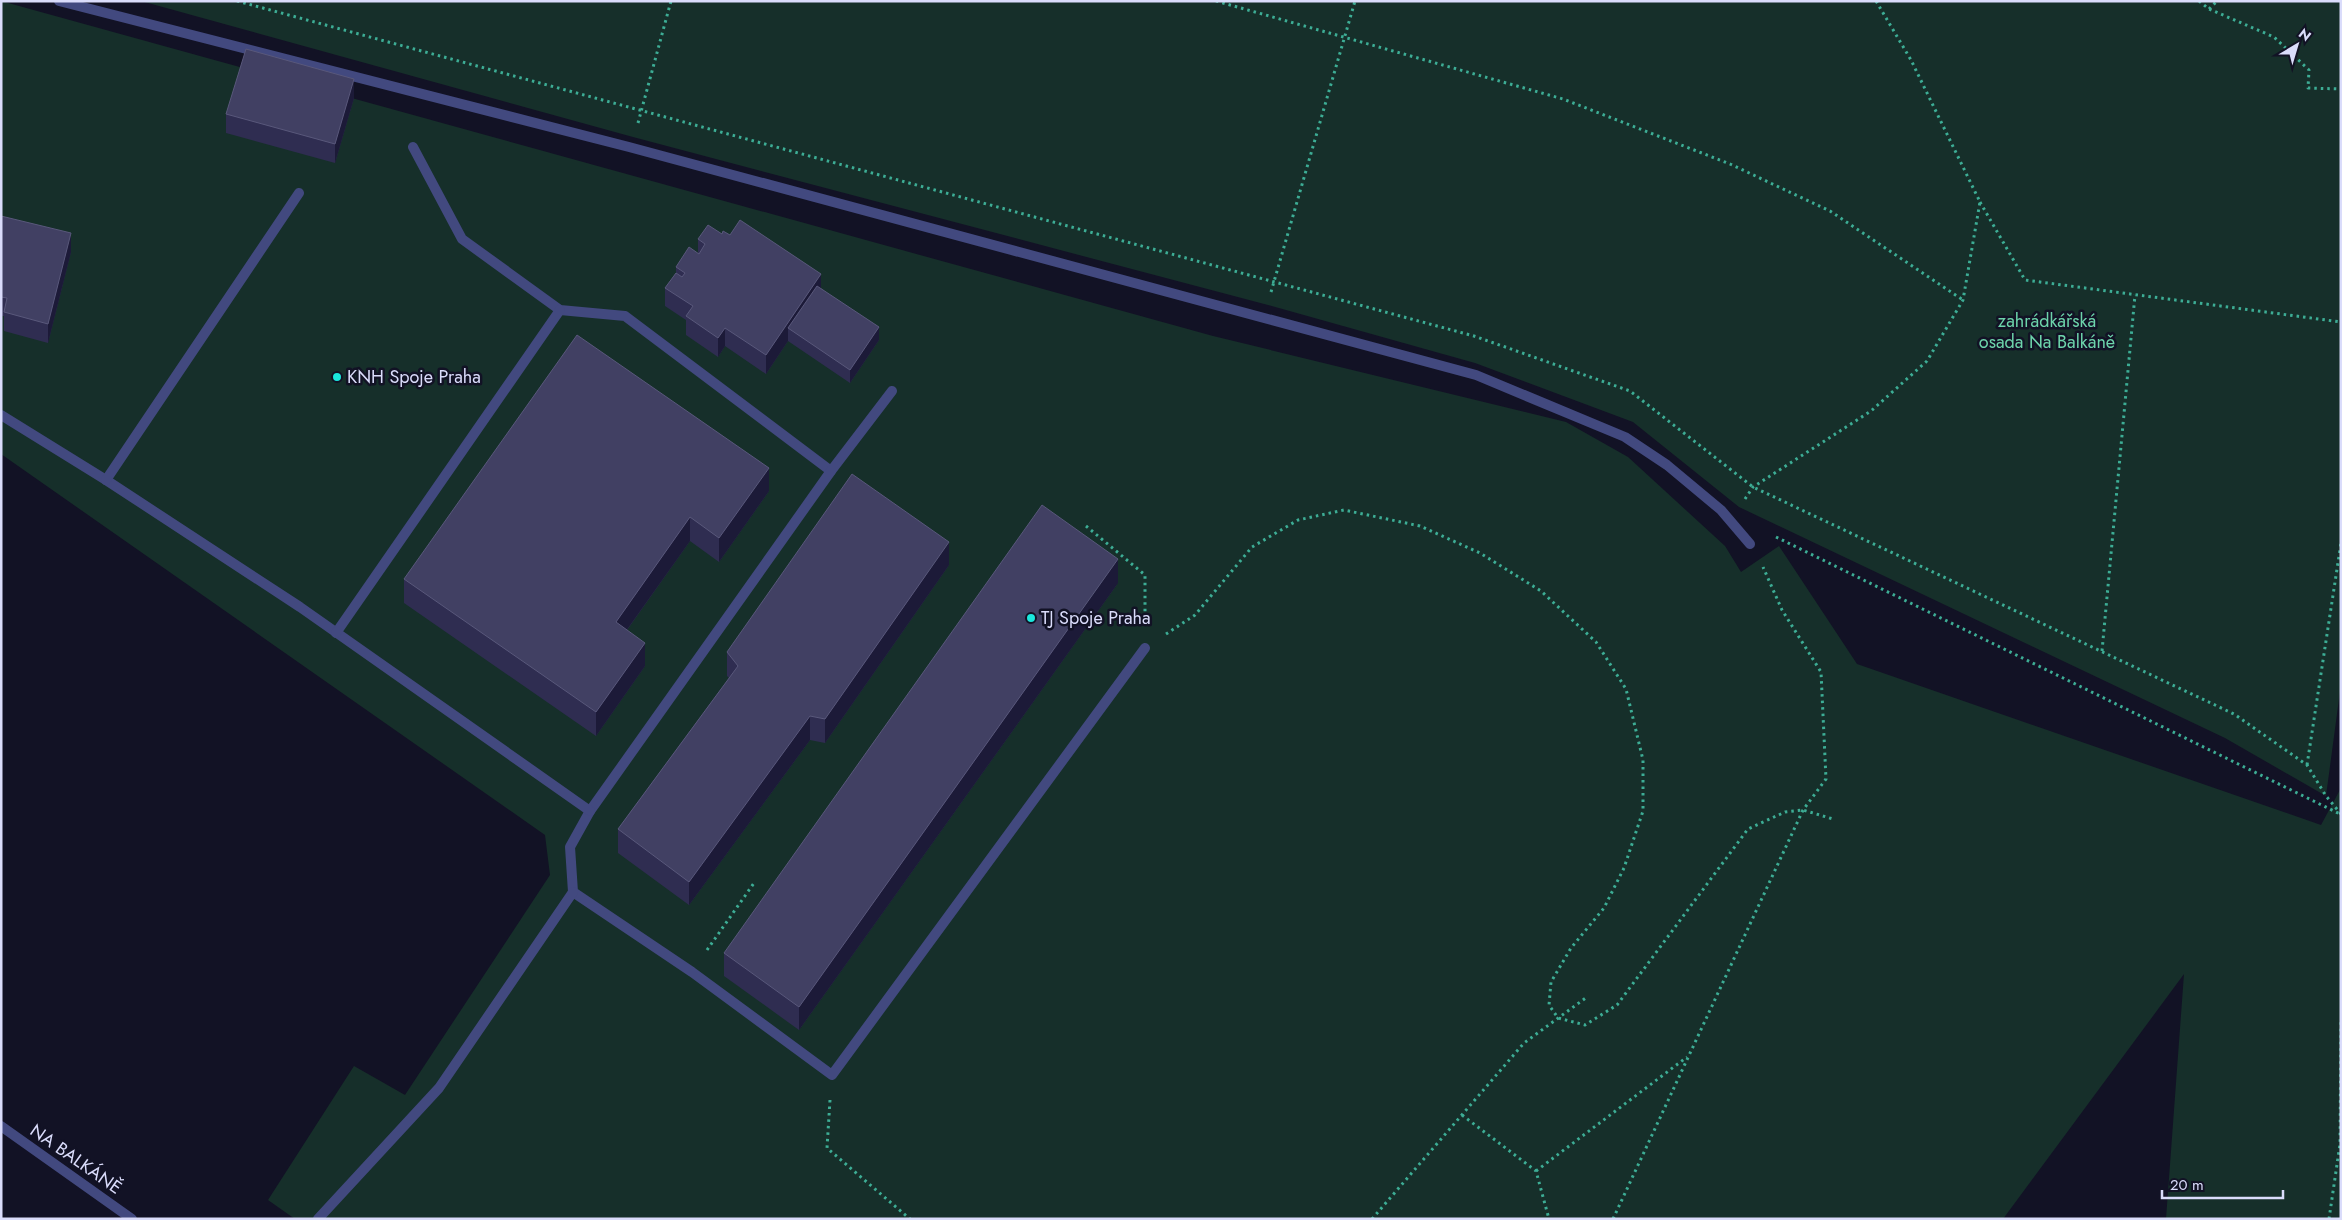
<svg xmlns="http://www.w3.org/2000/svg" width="2342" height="1220" viewBox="0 0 2342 1220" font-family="Jost,sans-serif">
<rect width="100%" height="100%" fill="#121225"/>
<g fill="#162f2a">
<path d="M1 1 1213 336 1566 422 1628 457 1725 546 1741 572 1779 546 1857 664 2321 825 2341 788V1219H2166L2184 974 2003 1219H295L268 1200 354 1066 405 1095 550 875 545 835 1 454Z"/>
<path d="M141 1H2341V684L2326 796 2225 738 1739 507 1633 422 1475 363 1268 305 633 137Z"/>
</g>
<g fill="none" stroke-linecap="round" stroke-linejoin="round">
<g stroke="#3dad95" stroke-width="3" stroke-dasharray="2.5 4" stroke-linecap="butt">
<path d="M237 1 1474 336 1630 391 1753 487 2234 714 2307 765 2326 796 2341 814"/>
<path d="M1216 1 1563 99 1730 164 1830 211 1963 300"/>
<path d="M2199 1 2209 9 2274 37 2309 70 2308 88 2341 89"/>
<path d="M2209 9 2217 1"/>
<path d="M638 123 671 1"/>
<path d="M1980 202 2025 280 2341 322"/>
<path d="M1271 292 1355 1"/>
<path d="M1745 499 1753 487 1871 411 1927 361 1963 300 1980 202 1911 60 1876 1"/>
<path d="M1086 526 1145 575V623"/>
<path d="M1776 537 2340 814"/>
<path d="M1166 634 1195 615 1252 547 1298 520 1344 510 1420 526 1480 553 1541 591 1596 642 1626 689 1643 760V811L1624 868 1604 908 1571 948 1551 982 1549 1005 1558 1018 1585 1025 1617 1005 1748 829 1785 812 1803 810 1833 819"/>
<path d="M2102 651 2135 295"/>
<path d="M2307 765 2341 543"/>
<path d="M707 950 754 883"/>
<path d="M830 1100 827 1148 910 1219"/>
<path d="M1462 1115 1536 1171 1549 1219"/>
<path d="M1536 1171 1687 1057"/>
<path d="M1372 1219 1524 1043 1587 997"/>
<path d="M1613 1219 1803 810 1826 779 1821 672 1782 610 1763 567"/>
<path d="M2329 1219 2340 1144 2341 1020"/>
</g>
<g stroke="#42497f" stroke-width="10">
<path d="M413 147 462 239 560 310 625 316 831 471"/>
<path d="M892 391 831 471 590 811 570 847 573 892 692 972 832 1075 1145 648"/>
<path d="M1 415 106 480 300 607 590 811"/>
<path d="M106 480 299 193"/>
<path d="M336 633 560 310"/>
<path d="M318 1219 439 1088 573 892"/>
</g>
<g stroke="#42497f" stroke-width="10">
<path d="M59 1 629 147 1476 375 1625 437 1667 465 1721 510 1750 544"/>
<path d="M1 1126 132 1219"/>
</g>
</g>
<g fill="#2f2d51">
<path d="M354 98 335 163 226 133V114Z"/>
<path d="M1 216 71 252 48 343 4 331V316H1Z"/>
<path d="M722 234 821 288 879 340 850 383 788 341 766 374 725 346 718 357 686 335V320L665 306V288L676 273V267L698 253V239Z"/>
<path d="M769 491 719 562 690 541 627 630 645 666 596 736 404 603V579Z"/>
<path d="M949 565 825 743 810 740 689 905 618 853V829L729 678 727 676V652Z"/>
<path d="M1118 583 799 1030 724 976V953Z"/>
</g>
<g fill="#1c1a38">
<path d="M354 79V98L335 163V144Z"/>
<path d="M71 233V252L48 343V324Z"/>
<path d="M821 274V293L788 328V341L766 374V355Z"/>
<path d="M879 327V340L850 383V370Z"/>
<path d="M725 328V346L718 357V338Z"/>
<path d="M769 468V491L719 562V538Z"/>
<path d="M690 517V541L616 645V622Z"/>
<path d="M949 542V565L825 743V719Z"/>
<path d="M1118 559V583L799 1030V1007Z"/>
<path d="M645 643V666L596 736V712Z"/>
<path d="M810 716V740L689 905V882Z"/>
</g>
<g fill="#414063" stroke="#59587b">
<path d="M246 49 354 79 335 144 226 114Z"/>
<path d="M1 216 71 233 48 324 4 312 7 298 1 297Z"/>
<path d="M740 220 821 274 766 355 725 328 718 338 686 316 693 306 665 288 676 273 682 277 685 273 676 267 689 247 699 254 705 244 698 239 708 225 722 234 723 231 730 235Z"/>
<path d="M817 286 879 327 850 370 788 328Z"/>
<path d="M577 335 769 468 719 538 690 517 616 622 645 643 596 712 404 579Z"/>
<path d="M852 474 949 542 825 719 810 716 689 882 618 829 738 666 727 652Z"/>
<path d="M1042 505 1118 559 799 1007 724 953Z"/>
</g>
<g fill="#1ae7dc" stroke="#121225" stroke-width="2">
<circle cx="337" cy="377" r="5"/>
<circle cx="1031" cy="618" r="5"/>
</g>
<g text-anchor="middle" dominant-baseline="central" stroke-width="5" stroke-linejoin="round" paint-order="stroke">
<g font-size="18" fill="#6dd4ab" stroke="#121225">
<text x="2047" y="321">zahrádkářská<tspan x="2047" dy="21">osada Na Balkáně</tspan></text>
</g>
<g font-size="18" fill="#dadcfb" stroke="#121225" text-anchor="start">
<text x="347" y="377">KNH Spoje Praha</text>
<text x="1041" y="618">TJ Spoje Praha</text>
</g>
<g font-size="18" fill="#dadcfb" stroke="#121225">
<text transform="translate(76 1159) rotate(35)">NA BALKÁNĚ</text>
</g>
</g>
<rect width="2342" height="1220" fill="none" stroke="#dadcfb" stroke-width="5"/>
<g transform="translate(2297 45) rotate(38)" stroke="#121225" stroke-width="4" paint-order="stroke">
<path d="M0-4L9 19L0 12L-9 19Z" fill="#dadcfb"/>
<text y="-8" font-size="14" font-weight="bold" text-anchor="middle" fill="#dadcfb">N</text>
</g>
<path d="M2162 1190v8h121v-8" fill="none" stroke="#dadcfb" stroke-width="2.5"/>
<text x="2170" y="1190" font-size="15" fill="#dadcfb" stroke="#121225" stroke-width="4" paint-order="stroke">20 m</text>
</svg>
